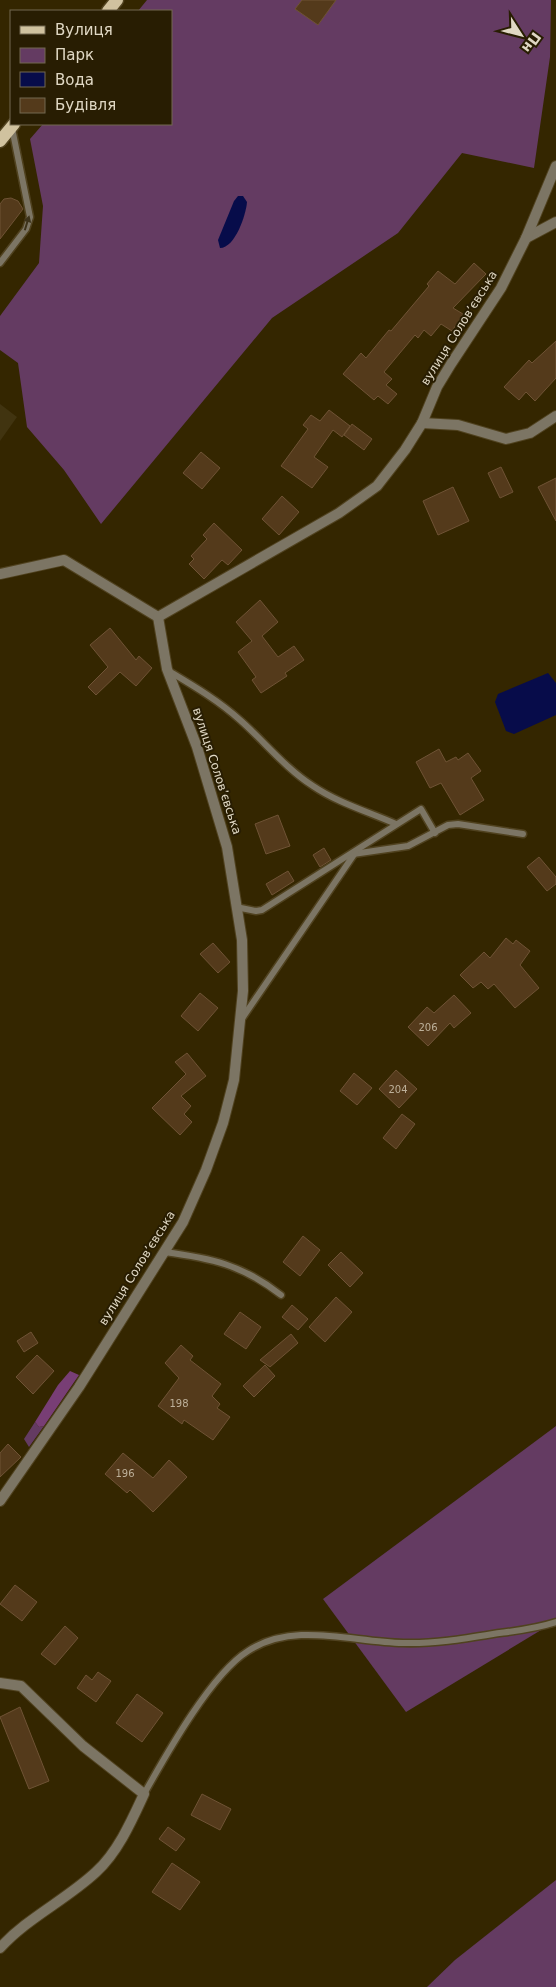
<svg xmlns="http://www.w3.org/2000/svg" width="556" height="1987" viewBox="0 0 556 1987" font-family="'DejaVu Sans',sans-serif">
<rect width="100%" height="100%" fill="#342600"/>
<path fill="#413410" d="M0 404 17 417 0 441Z"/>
<g fill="#643b62">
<path d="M147 0H551L550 57 534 168 462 153 398 233 272 318 101 524 64 470 27 427 18 363 0 350V316L39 263 43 206 30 139 43 124H171V11H138Z"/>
<path d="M35 1422 39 1427 44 1426 29 1447 24 1439Z"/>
<path d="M556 1426V1621L406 1712 323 1599Z"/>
<path d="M556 1880V1987H427L455 1960Z"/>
</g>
<path fill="#783e75" d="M70 1371 79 1375 44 1426 39 1427 35 1422 58 1385Z"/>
<g fill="#070c4a">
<path d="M238 196H243L247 202C246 215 235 248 220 248L218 240 234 201Z"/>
<path d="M548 673 556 683V715L514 734 506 731 495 702 498 694Z"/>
</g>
<g fill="#543a1b" stroke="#6f5335">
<path d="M302 0H336L318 25 295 9Z"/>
<path d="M11 198 18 201 23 209 0 239V204L4 199Z"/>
<path d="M474 263 486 274 453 308 463 314 452 331 441 324 431 336 424 330 418 338 415 335 384 372 392 379 386 385 397 394 388 404 378 396 374 400 343 374 361 353 366 358 389 330 391 331 429 286 427 284 438 271 455 284Z"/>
<path d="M556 341V378L535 401 526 392 519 400 504 387 529 360 532 363Z"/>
<path d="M329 410 350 426 342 437 333 430 314 457 328 467 312 488 281 466 308 429 303 425 311 415 320 421Z"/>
<path d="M352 424 372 439 364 450 344 435Z"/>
<path d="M201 452 220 468 202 489 183 473Z"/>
<path d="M501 467 513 492 500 498 488 473Z"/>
<path d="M556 478V521L538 487Z"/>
<path d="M453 487 469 521 438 535 423 501Z"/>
<path d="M282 496 299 512 279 535 262 519Z"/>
<path d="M214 523 242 550 228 565 222 560 204 579 189 564 194 559 191 556 207 539 203 535Z"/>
<path d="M260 600 278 622 262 636 278 657 294 646 304 660 285 673 287 676 261 693 252 680 256 677 238 652 252 641 236 622Z"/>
<path d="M110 628 136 660 139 656 152 668 136 686 120 672 96 695 88 687 108 667 90 645Z"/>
<path d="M439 749 446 762 456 757 458 760 468 753 481 771 471 778 484 800 460 815 441 783 430 788 416 762Z"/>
<path d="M278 815 290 846 266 854 255 824Z"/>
<path d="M324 848 331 860 320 867 313 855Z"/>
<path d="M539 857 556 877V884L547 891 527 867Z"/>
<path d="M288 871 294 881 272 895 266 884Z"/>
<path d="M506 938 513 944 516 940 530 951 520 965 539 988 515 1008 494 984 488 989 481 982 473 988 460 975 484 952 490 958Z"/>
<path d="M213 943 230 962 218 973 200 954Z"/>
<path d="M200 993 218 1008 198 1031 181 1016Z"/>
<path d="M454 995 471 1013 454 1028 450 1023 428 1046 408 1027 427 1007 434 1013Z"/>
<path d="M187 1053 206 1076 181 1096 191 1106 184 1114 192 1122 180 1135 152 1108 186 1074 175 1062Z"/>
<path d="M396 1070 417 1089 399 1108 379 1089Z"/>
<path d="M354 1073 372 1088 357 1105 340 1091Z"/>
<path d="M402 1114 415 1124 396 1149 383 1138Z"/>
<path d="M303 1236 320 1250 300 1276 283 1262Z"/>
<path d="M341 1252 363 1273 350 1287 328 1265Z"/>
<path d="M336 1297 352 1312 325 1342 309 1327Z"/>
<path d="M292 1305 308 1319 298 1330 282 1317Z"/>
<path d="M240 1312 261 1327 246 1349 224 1334Z"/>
<path d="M31 1332 38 1343 24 1352 17 1341Z"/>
<path d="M291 1334 298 1343 270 1367 260 1360Z"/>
<path d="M181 1345 193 1356 190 1360 221 1384 212 1396 220 1404 217 1408 230 1417 213 1440 184 1420 182 1424 158 1406 179 1378 165 1363Z"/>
<path d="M37 1355 54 1371 33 1394 16 1377Z"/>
<path d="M265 1365 275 1376 254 1397 243 1386Z"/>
<path d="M8 1444 21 1457 0 1477V1453Z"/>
<path d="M123 1453 153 1478 169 1460 187 1477 153 1512 130 1490 127 1493 105 1474Z"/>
<path d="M15 1585 37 1602 22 1621 0 1604Z"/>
<path d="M65 1626 78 1638 55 1665 41 1654Z"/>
<path d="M98 1672 111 1681 96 1702 77 1688 86 1675 92 1680Z"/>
<path d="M137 1694 163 1713 142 1742 116 1723Z"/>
<path d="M20 1707 49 1781 29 1789 0 1717Z"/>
<path d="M202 1794 231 1809 220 1830 191 1815Z"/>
<path d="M168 1827 185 1839 176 1851 159 1839Z"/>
<path d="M172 1863 200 1882 180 1910 152 1892Z"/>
</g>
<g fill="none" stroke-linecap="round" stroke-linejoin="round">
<g stroke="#50421f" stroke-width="9">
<g id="service">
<path d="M0 263 26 229 30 217 12 128"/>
<path d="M167 670C192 685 218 700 240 720 264 741 285 768 313 786 338 803 369 812 396 824"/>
<path d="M353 854 408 846 448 825 458 824 523 834"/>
<path d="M236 907 256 911 262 910 421 809 435 833"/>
<path d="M241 1020 355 853"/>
<path d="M164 1252C211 1258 243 1265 281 1295"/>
<path d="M144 1794C166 1755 211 1674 248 1651 294 1621 351 1642 403 1643 433 1644 463 1639 493 1634 514 1631 535 1629 556 1622"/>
</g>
</g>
<g stroke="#50421f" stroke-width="12">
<g id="minor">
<path d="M526 238 556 222"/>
<path d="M422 423 458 425 506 439 530 433 556 416"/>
<path d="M0 574 64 560 158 617 339 513 377 486 405 450 422 423 437 387 451 364 501 288 526 238 556 166"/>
<path d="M0 1501 79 1387 183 1222 206 1170 223 1123 234 1080 243 991 242 940 227 847 197 747 167 669 158 617"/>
<path d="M0 1683 21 1686 83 1746 144 1794C132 1820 118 1852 96 1872 66 1900 27 1918 0 1948"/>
</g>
</g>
<g stroke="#50421f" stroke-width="15">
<g id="primary">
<path d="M108 11 117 0"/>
<path d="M0 141 14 124"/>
</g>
</g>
<use href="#service" stroke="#7c7564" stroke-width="6"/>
<use href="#minor" stroke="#7c7564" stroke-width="10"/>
<use href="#primary" stroke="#d0c29f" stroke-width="12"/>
</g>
<defs><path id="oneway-solid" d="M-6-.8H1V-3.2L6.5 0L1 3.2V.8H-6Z" transform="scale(1.25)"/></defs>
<use fill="#3d331a" href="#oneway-solid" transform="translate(27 223) rotate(-73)"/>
<g text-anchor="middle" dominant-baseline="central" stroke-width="4" stroke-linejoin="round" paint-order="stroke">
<g font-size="10" fill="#bdb09a">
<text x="428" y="1027">206</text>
<text x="398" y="1089">204</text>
<text x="179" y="1403">198</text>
<text x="125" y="1473">196</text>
</g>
<g font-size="12" fill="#e0d8c4" stroke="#281d02">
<text transform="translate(459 328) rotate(-58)">вулиця Соловʼєвська</text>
<text transform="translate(217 771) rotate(72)">вулиця Соловʼєвська</text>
<text transform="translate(137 1268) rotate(-58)">вулиця Соловʼєвська</text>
</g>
</g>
<rect x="10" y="10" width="162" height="115" fill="#281d02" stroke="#726850"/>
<rect x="20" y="26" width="25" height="8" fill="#d0c29f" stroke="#726850"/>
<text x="55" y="35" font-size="15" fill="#e0d8c4">Вулиця</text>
<rect x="20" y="48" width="25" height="15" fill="#643b62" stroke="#726850"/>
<text x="55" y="60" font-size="15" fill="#e0d8c4">Парк</text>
<rect x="20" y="72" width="25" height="15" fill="#070c4a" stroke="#726850"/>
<text x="55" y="85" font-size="15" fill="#e0d8c4">Вода</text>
<rect x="20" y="98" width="25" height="15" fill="#543a1b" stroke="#726850"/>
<text x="55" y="110" font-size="15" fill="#e0d8c4">Будівля</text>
<g transform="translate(521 35) rotate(126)" stroke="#281d02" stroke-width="4" paint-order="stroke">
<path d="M0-4L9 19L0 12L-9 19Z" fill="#e0d8c4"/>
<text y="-8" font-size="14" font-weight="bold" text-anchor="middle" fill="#e0d8c4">Пн</text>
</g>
</svg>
